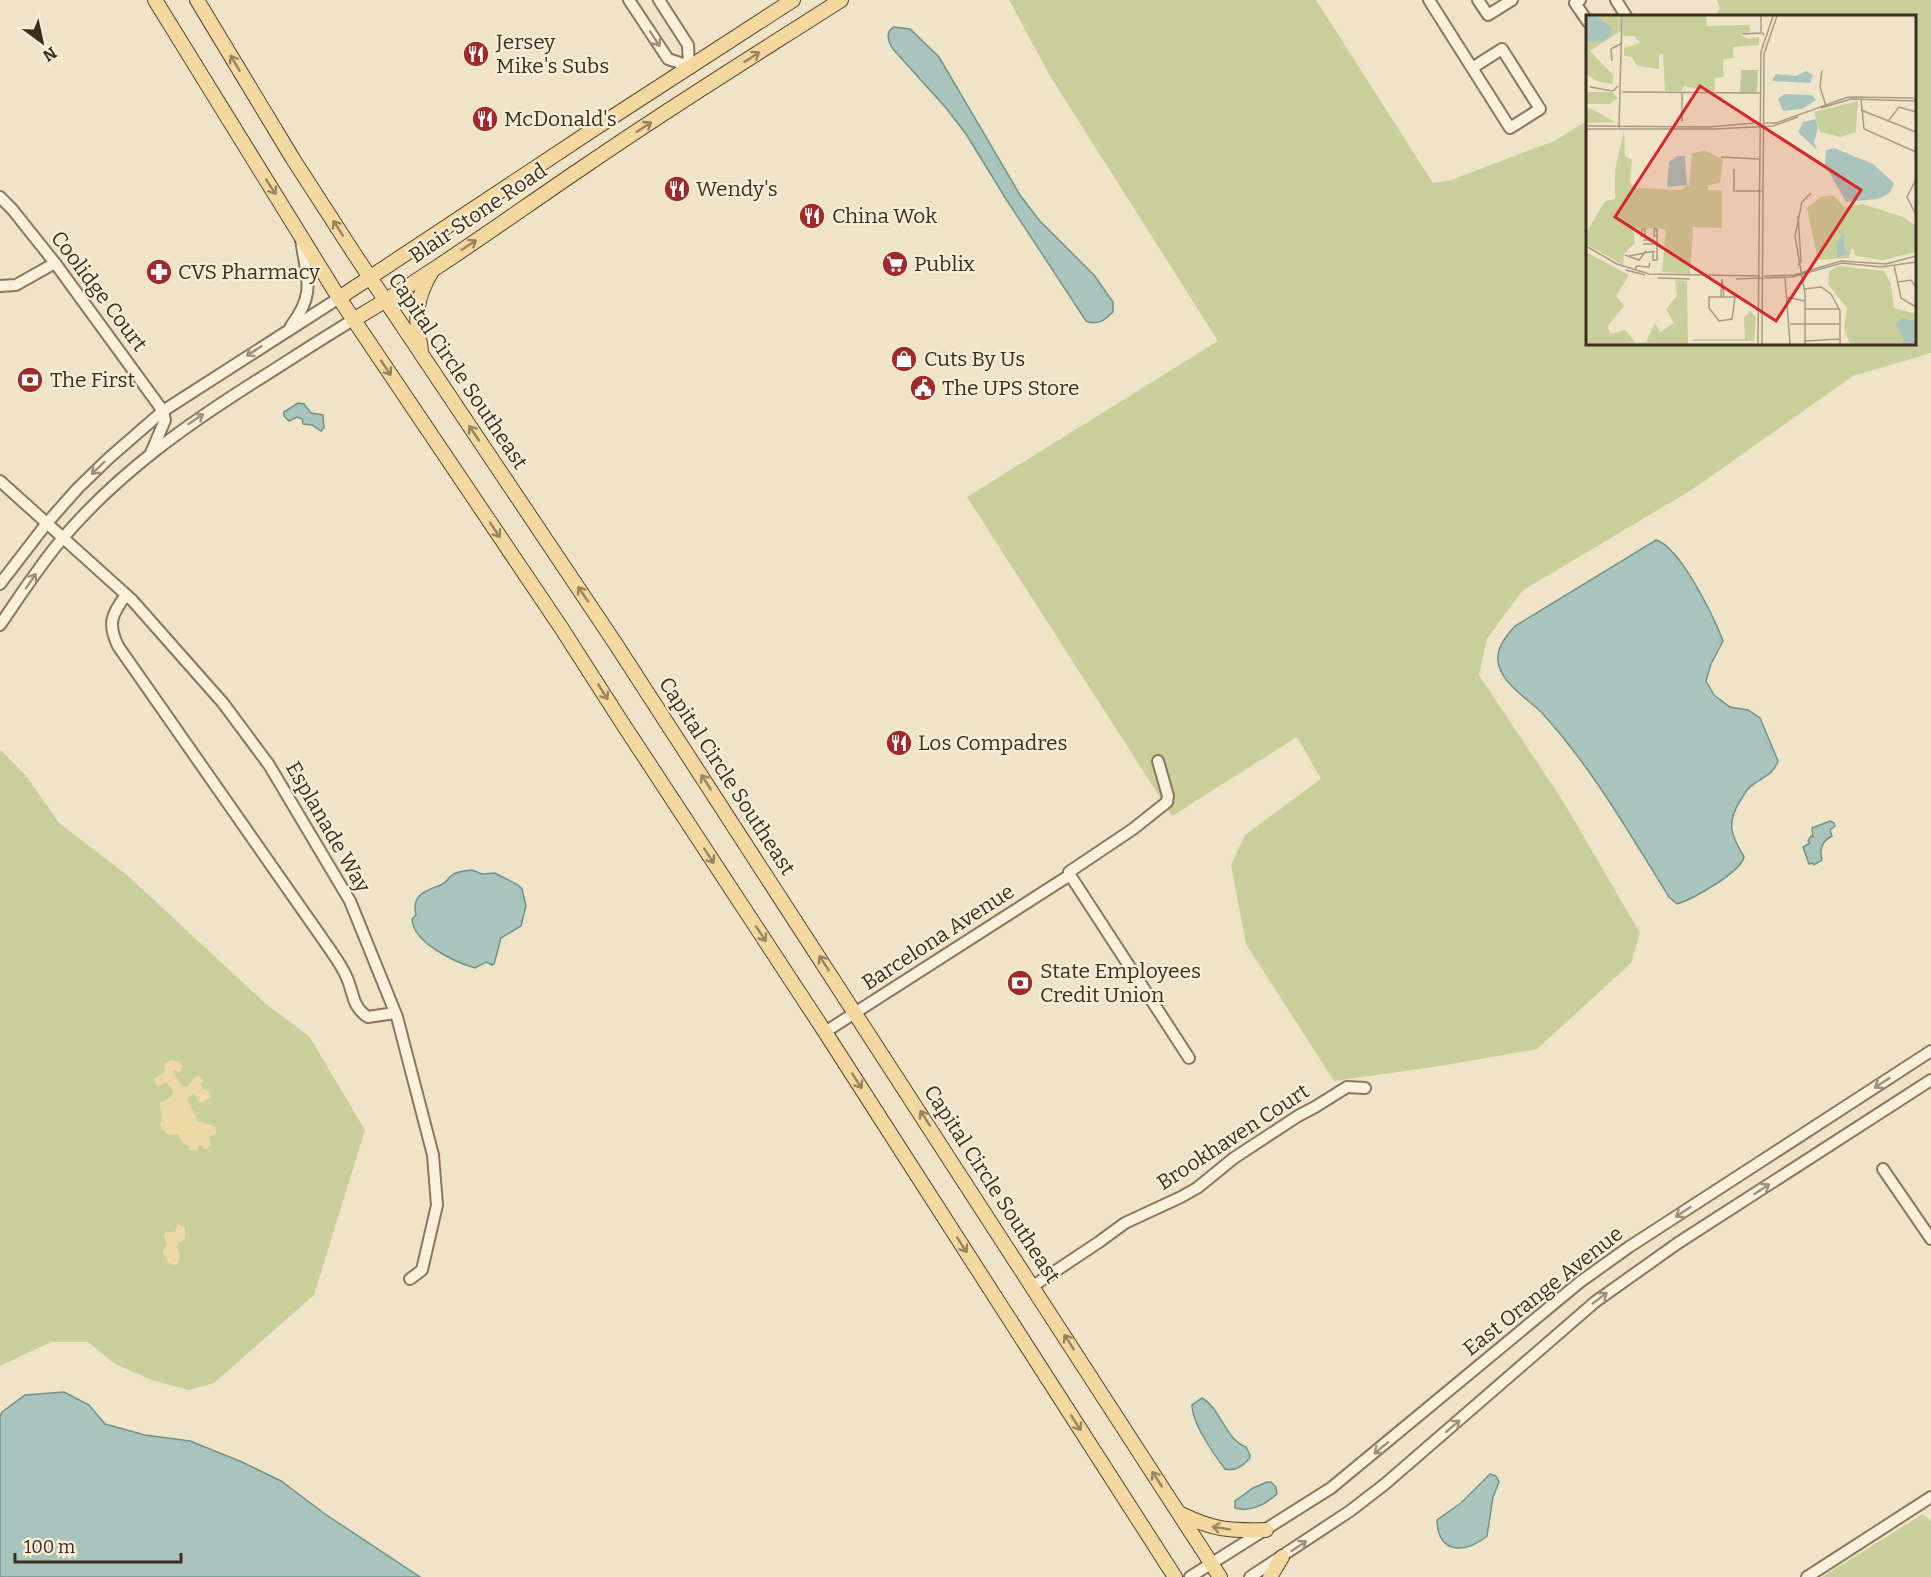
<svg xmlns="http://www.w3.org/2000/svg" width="1931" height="1577" viewBox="0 0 1931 1577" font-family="Bitter,serif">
<rect width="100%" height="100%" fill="#f0e4c8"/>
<g fill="#c9cf9b">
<path d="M1009 0H1316L1433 183 1451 180 1554 141 1587 121 1588 344H1914V16H1715L1720 8 1717 0H1931V353L1853 376 1693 489 1522 591 1487 639 1479 675 1563 801 1640 933 1631 963 1537 1049 1440 1066 1334 1081 1246 944 1231 865 1245 835 1321 779 1297 737 1172 816 967 497 1218 341 1050 76Z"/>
<path d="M0 751 3 752 27 777 59 823 127 875 266 1004 309 1036 365 1130 314 1295 214 1383 189 1390 152 1380 115 1364 88 1342H51L0 1366Z"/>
<path d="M1923 1514 1931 1521V1577H1822Z"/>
</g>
<g fill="#ecd9a5">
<path d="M172 1060 180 1062 183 1066 180 1072 174 1070 173 1073 182 1086 187 1087 195 1077 198 1076 204 1081 201 1084 202 1088 209 1092 211 1098 202 1103 199 1102 194 1093 187 1099 198 1121 216 1127V1133L209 1137 211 1144 207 1149H204L200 1144 197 1151 190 1150 189 1146 182 1142 178 1134 169 1135 160 1126C165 1112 159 1114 160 1103L171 1098 173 1090 166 1082 158 1086 156 1085 154 1079 164 1073 165 1063Z"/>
<path d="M178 1224 185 1228V1238L183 1241 178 1242 177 1248 180 1256 177 1264 173 1265 168 1263 167 1258 163 1254V1250L167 1245 164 1236 166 1232H175Z"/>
</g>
<g fill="#a9c4bc" stroke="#6f938a" stroke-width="1.5">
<path d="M894 27 910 29 939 57 1020 195 1039 220 1094 275 1113 302V312C1105 320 1097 326 1086 321L1006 199 966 134 946 108 893 49C888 42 885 31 894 27Z"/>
<path d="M298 403 304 404 311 413 323 415 324 428 321 431 312 425 303 424 302 419 297 417 289 421 284 416V412Z"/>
<path d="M1656 540C1680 547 1714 617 1723 641L1711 664 1706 681 1714 695 1730 707 1748 710 1760 718 1778 761C1772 778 1759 777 1748 789 1745 792 1743 797 1740 801 1726 824 1731 835 1744 857 1741 872 1693 899 1677 904L1669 897C1629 833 1593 769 1542 713 1528 699 1505 686 1499 666 1494 651 1505 637 1515 626Z"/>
<path d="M1830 821 1834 823 1835 826 1830 830 1832 836C1822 841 1819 849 1822 860L1814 865 1813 863 1809 864 1803 847 1810 843 1808 841 1811 836 1813 837 1812 828Z"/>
<path d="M472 870 482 874 495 873 518 885 522 889 526 906 521 926 501 938 494 964 492 965 486 962 475 968C455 962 413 943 412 919L416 915C411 894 426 891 441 885 446 883 448 878 452 875 458 871 465 871 472 870Z"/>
<path d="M64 1392 89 1405 105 1424 145 1435 190 1441 242 1462 281 1481 325 1514 420 1577H0V1417L2 1412 25 1395Z"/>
<path d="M1202 1398C1221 1409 1225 1439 1246 1447L1250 1455V1458C1244 1465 1235 1472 1225 1469 1214 1455 1192 1423 1192 1405Z"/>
<path d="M1490 1474 1496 1476 1499 1482 1493 1497 1487 1536C1465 1554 1438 1554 1437 1520L1461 1503Z"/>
<path d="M1267 1482H1271L1276 1487 1277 1494C1266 1504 1250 1513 1235 1508V1501L1253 1488Z"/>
</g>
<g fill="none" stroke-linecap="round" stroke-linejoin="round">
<g stroke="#8d765c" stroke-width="14">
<g id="minor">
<path d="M629 0 668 59 689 66 688 45 659 0"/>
<path d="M1429 0 1510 128 1540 109 1502 49 1472 68"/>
<path d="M1478 0 1488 15 1512 0"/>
<path d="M1580 0 1575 3 1588 22"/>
<path d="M1616 0 1626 16"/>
<path d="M0 197 12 209 55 263 163 411 165 420 151 453"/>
<path d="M0 286 16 285 55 263"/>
<path d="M291 326C317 292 306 277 301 239"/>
<path d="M0 481 132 600 223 703 269 765 350 901 397 1017 433 1155 437 1205 422 1270 410 1279"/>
<path d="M0 584 47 523 78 488 109 458 163 411 339 298"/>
<path d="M126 595C112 614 107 623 118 646L329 948C336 958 343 968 347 978 354 994 352 1007 368 1017L395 1013"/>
<path d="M0 625C20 596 39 566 62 539 120 471 189 423 264 376 294 357 323 338 353 320"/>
<path d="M1069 872 1133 829 1167 802 1168 796 1158 761"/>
<path d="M825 1032 1070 875 1189 1058"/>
<path d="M1883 1169 1931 1239"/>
<path d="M1033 1286 1099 1242 1125 1223 1181 1197 1197 1188 1234 1158 1298 1116 1315 1107 1347 1087 1365 1088"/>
<path d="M1190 1577 1331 1488 1580 1282 1629 1247 1931 1051"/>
<path d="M1250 1577 1350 1511 1385 1484 1595 1302 1678 1243 1931 1080"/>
<path d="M1807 1577 1931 1497"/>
</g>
</g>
<g stroke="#5b4430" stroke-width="16">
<g id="major">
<path d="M155 0 339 298 562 629 619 718 825 1032 1175 1577"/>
<path d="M197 0 293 159 355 255 615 643 1220 1577"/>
<path d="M339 298 600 125 793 0"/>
<path d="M353 320C433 273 508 218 585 166 669 108 755 55 841 0"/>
<path d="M421 350C415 318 414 301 432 271"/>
<path d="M1181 1514C1214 1530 1230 1531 1266 1530"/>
<path d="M1270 1577 1282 1557"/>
</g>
</g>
<use href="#minor" stroke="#faf1dc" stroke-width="10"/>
<use href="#major" stroke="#f3d9a0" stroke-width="14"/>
</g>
<defs><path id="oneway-shaft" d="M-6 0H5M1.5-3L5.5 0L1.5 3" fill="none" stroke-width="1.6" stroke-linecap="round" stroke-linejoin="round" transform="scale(1.5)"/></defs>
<g stroke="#9c907e">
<use href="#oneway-shaft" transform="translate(655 39) rotate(57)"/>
<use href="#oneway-shaft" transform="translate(254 351) rotate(148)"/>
<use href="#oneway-shaft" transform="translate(196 419) rotate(-34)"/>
<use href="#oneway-shaft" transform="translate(98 468) rotate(136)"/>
<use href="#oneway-shaft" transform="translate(31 581) rotate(-55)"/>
<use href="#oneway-shaft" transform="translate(1882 1083) rotate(147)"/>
<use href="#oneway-shaft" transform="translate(1762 1189) rotate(-33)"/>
<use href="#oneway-shaft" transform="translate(1683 1212) rotate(147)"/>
<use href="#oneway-shaft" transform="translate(1600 1298) rotate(-37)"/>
<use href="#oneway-shaft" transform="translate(1453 1426) rotate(-41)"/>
<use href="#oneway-shaft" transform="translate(1381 1448) rotate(141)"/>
<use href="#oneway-shaft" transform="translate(1299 1546) rotate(-33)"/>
</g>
<g stroke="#988460">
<use href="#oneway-shaft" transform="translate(752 57) rotate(-33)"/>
<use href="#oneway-shaft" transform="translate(235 63) rotate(-121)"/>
<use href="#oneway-shaft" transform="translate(644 127) rotate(-33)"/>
<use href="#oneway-shaft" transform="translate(271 187) rotate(57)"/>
<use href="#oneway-shaft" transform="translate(338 228) rotate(-123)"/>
<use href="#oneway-shaft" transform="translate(469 245) rotate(-34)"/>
<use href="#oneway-shaft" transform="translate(386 368) rotate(56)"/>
<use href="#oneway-shaft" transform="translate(474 433) rotate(-124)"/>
<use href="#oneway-shaft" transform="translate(495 530) rotate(56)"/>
<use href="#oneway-shaft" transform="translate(583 594) rotate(-124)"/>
<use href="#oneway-shaft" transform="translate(603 692) rotate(58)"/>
<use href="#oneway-shaft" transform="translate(706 782) rotate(-123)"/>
<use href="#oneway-shaft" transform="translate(709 856) rotate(57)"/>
<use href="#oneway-shaft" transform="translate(761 934) rotate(57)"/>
<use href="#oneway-shaft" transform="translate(824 963) rotate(-123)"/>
<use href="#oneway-shaft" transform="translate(857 1081) rotate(57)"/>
<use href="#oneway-shaft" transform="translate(925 1118) rotate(-123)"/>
<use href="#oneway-shaft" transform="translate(962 1245) rotate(57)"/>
<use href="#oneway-shaft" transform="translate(1069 1342) rotate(-123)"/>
<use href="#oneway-shaft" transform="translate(1076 1423) rotate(57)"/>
<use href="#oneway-shaft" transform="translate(1157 1479) rotate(-123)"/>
<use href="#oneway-shaft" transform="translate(1221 1528) rotate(-171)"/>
</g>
<defs>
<g id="restaurant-disc" transform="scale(1.35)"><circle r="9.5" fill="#9e2a2b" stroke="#f7eed8"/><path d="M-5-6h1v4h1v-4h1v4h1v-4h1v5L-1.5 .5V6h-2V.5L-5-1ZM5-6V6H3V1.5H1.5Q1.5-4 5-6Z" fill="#fff"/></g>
<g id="supermarket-disc" transform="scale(1.35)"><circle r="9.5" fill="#9e2a2b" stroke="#f7eed8"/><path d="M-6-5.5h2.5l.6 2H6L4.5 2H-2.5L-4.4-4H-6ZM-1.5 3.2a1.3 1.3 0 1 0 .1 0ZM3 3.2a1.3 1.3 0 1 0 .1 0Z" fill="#fff"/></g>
<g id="pharmacy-disc" transform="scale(1.35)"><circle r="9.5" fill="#9e2a2b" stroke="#f7eed8"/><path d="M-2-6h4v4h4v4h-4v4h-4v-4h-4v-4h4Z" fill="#fff"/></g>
<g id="shop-disc" transform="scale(1.35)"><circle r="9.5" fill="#9e2a2b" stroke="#f7eed8"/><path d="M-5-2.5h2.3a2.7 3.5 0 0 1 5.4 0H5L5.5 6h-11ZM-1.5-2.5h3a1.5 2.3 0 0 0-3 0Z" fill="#fff"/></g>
<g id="bank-disc" transform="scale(1.35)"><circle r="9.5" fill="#9e2a2b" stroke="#f7eed8"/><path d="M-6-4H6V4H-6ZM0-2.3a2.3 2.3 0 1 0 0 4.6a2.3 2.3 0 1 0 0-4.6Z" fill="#fff"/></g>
<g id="civic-disc" transform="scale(1.35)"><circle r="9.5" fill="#9e2a2b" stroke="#f7eed8"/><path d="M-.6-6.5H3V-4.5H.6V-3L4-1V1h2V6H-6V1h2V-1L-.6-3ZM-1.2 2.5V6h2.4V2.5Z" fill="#fff"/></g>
</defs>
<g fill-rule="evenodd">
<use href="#restaurant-disc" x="476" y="54"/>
<use href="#restaurant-disc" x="485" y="119"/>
<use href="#restaurant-disc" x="677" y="189"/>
<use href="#restaurant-disc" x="812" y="216"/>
<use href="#supermarket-disc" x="895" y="264"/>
<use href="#pharmacy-disc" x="159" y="272"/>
<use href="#shop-disc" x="904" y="359"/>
<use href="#bank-disc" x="30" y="380"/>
<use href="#civic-disc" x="923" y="388"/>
<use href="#restaurant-disc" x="899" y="743"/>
<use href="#bank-disc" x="1020" y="983"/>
</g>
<g text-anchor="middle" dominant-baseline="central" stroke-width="4.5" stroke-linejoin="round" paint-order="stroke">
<g font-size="21" fill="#3d2e20" stroke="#f7eed8" text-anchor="start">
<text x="496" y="42">Jersey<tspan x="496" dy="24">Mike's Subs</tspan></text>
<text x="504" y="119">McDonald's</text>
<text x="696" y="189">Wendy's</text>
<text x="832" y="216">China Wok</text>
<text x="914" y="264">Publix</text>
<text x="178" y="272">CVS Pharmacy</text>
<text x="924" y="359">Cuts By Us</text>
<text x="50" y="380">The First</text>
<text x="942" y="388">The UPS Store</text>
<text x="918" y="743">Los Compadres</text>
<text x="1040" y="971">State Employees<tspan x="1040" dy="24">Credit Union</tspan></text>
</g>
<g font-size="21" fill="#3d2e20" stroke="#f7eed8">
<text transform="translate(478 213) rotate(-34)">Blair Stone Road</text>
<text transform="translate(99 291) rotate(53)">Coolidge Court</text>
<text transform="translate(458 371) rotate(56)">Capital Circle Southeast</text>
<text transform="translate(727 776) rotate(57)">Capital Circle Southeast</text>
<text transform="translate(328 827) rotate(60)">Esplanade Way</text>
<text transform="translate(938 937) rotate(-33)">Barcelona Avenue</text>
<text transform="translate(1233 1137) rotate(-33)">Brookhaven Court</text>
<text transform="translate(992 1184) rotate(57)">Capital Circle Southeast</text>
<text transform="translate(1543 1291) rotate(-38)">East Orange Avenue</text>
</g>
</g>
<g transform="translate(1586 15)">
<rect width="330" height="330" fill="#f0e4c8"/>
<path d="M0 1H35V16L4 36 28 61 26 69 13 67 0 59ZM37 1H120L121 11 164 10V17L155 20 162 24 173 22V30L147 32V43L137 44 138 62 129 63 128 77 98 71 95 76H79L77 39H73V54L51 51 46 42 38 41V33L54 28 48 21H37ZM0 77H26L32 83 23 89H0ZM272 86 270 117 254 122 234 117 228 97ZM0 92 10 96 29 107 0 108ZM38 116 39 141 46 145 44 167 49 173 95 175 103 170 106 138 119 136 137 144 134 168 122 170V175H136V213L107 212 104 259 76 257 80 214 47 213 49 228 38 239 37 250 0 229V218L19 186 29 184V155ZM247 180 258 192 276 189 317 202 330 211V237L297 245 270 241 266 232 263 243 232 245 221 193 234 182ZM0 237 43 260 30 281 38 291 22 311 24 319 39 315 50 328 60 327 69 308 74 317 88 308 80 294 91 281 89 265 101 266 102 329H0ZM251 251 298 256 305 269 308 293 330 299V329H264L258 313 261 293 242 269 243 257ZM164 296 170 302 168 326H107L106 329 107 324H159L158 303Z" fill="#c9cf9b"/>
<path d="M155 55H172L171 77H154Z" fill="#bfc49a"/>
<path d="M2 1H10L24 12 25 19 17 26 0 27ZM220 56 227 60 224 68 186 66 190 59 210 61ZM198 79 226 80 230 85 216 94 197 96 192 84ZM230 104 232 113 228 128 231 135 212 117 217 107ZM248 133 287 149 308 168 304 178 292 184 260 187 239 150 240 135ZM91 141H99L101 170 81 172 83 147ZM258 217V233L264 239 251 242V229ZM316 303 330 306V329H316L318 325 310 309Z" fill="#a9c4bc"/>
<path fill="none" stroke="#a89b85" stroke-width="1.5" d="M175 1V17L178 20M157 19 175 18M26 46 25 34 36 28M236 55 234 72 240 91M4 72 27 76 32 71M36 77 174 78M96 77V107M275 84 278 114 330 137M235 93 265 84 330 86M275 95 330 117M303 105 313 92 330 97M178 108H190L262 82 330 83M0 111 123 112 168 108M33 113 36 1M0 114H128L187 111 212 102M135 142 173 144M148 154V176H176M330 164 321 182 330 200M56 214H59V221H55ZM57 229H67V225H57M0 231 31 249 63 259 174 261M67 236V245H71V214H68V221H71M39 240 53 245 60 236M43 241 69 236M212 250 215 246 212 201M308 250 315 283 330 292M40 255 59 260M49 255 51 251 63 252 64 248M178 261 208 260 255 246 300 249 330 241M72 263 104 264M178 263 206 262 256 248 295 252 330 247M199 263 204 329M136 264 138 282M150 264 176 263M312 267 325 265 330 272M218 274 235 272 245 279 254 296V329M123 282H149L146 304 133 306 123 293ZM135 282 136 264M200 282 219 286M219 294H253M204 309H253M219 326 253 324M172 329 175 37 187 1M176 329 178 39 191 1M219 329V279L209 221 216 187 225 178"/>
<path fill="#d62828" fill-opacity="0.15" stroke="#d62828" stroke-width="3" d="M114 71 275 175 190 306 29 202Z"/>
<rect width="330" height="330" fill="none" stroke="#3d2e20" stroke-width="3"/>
</g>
<g transform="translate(42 42) rotate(147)" stroke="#f7eed8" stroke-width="4.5" paint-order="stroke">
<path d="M0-4.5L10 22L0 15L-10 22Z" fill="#3d2e20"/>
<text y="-9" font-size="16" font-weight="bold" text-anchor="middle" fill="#3d2e20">N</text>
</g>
<path d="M15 1553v9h166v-9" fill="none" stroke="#3d2e20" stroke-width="3"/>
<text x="24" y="1553" font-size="18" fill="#3d2e20" stroke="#f7eed8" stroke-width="4.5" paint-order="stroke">100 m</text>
</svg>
